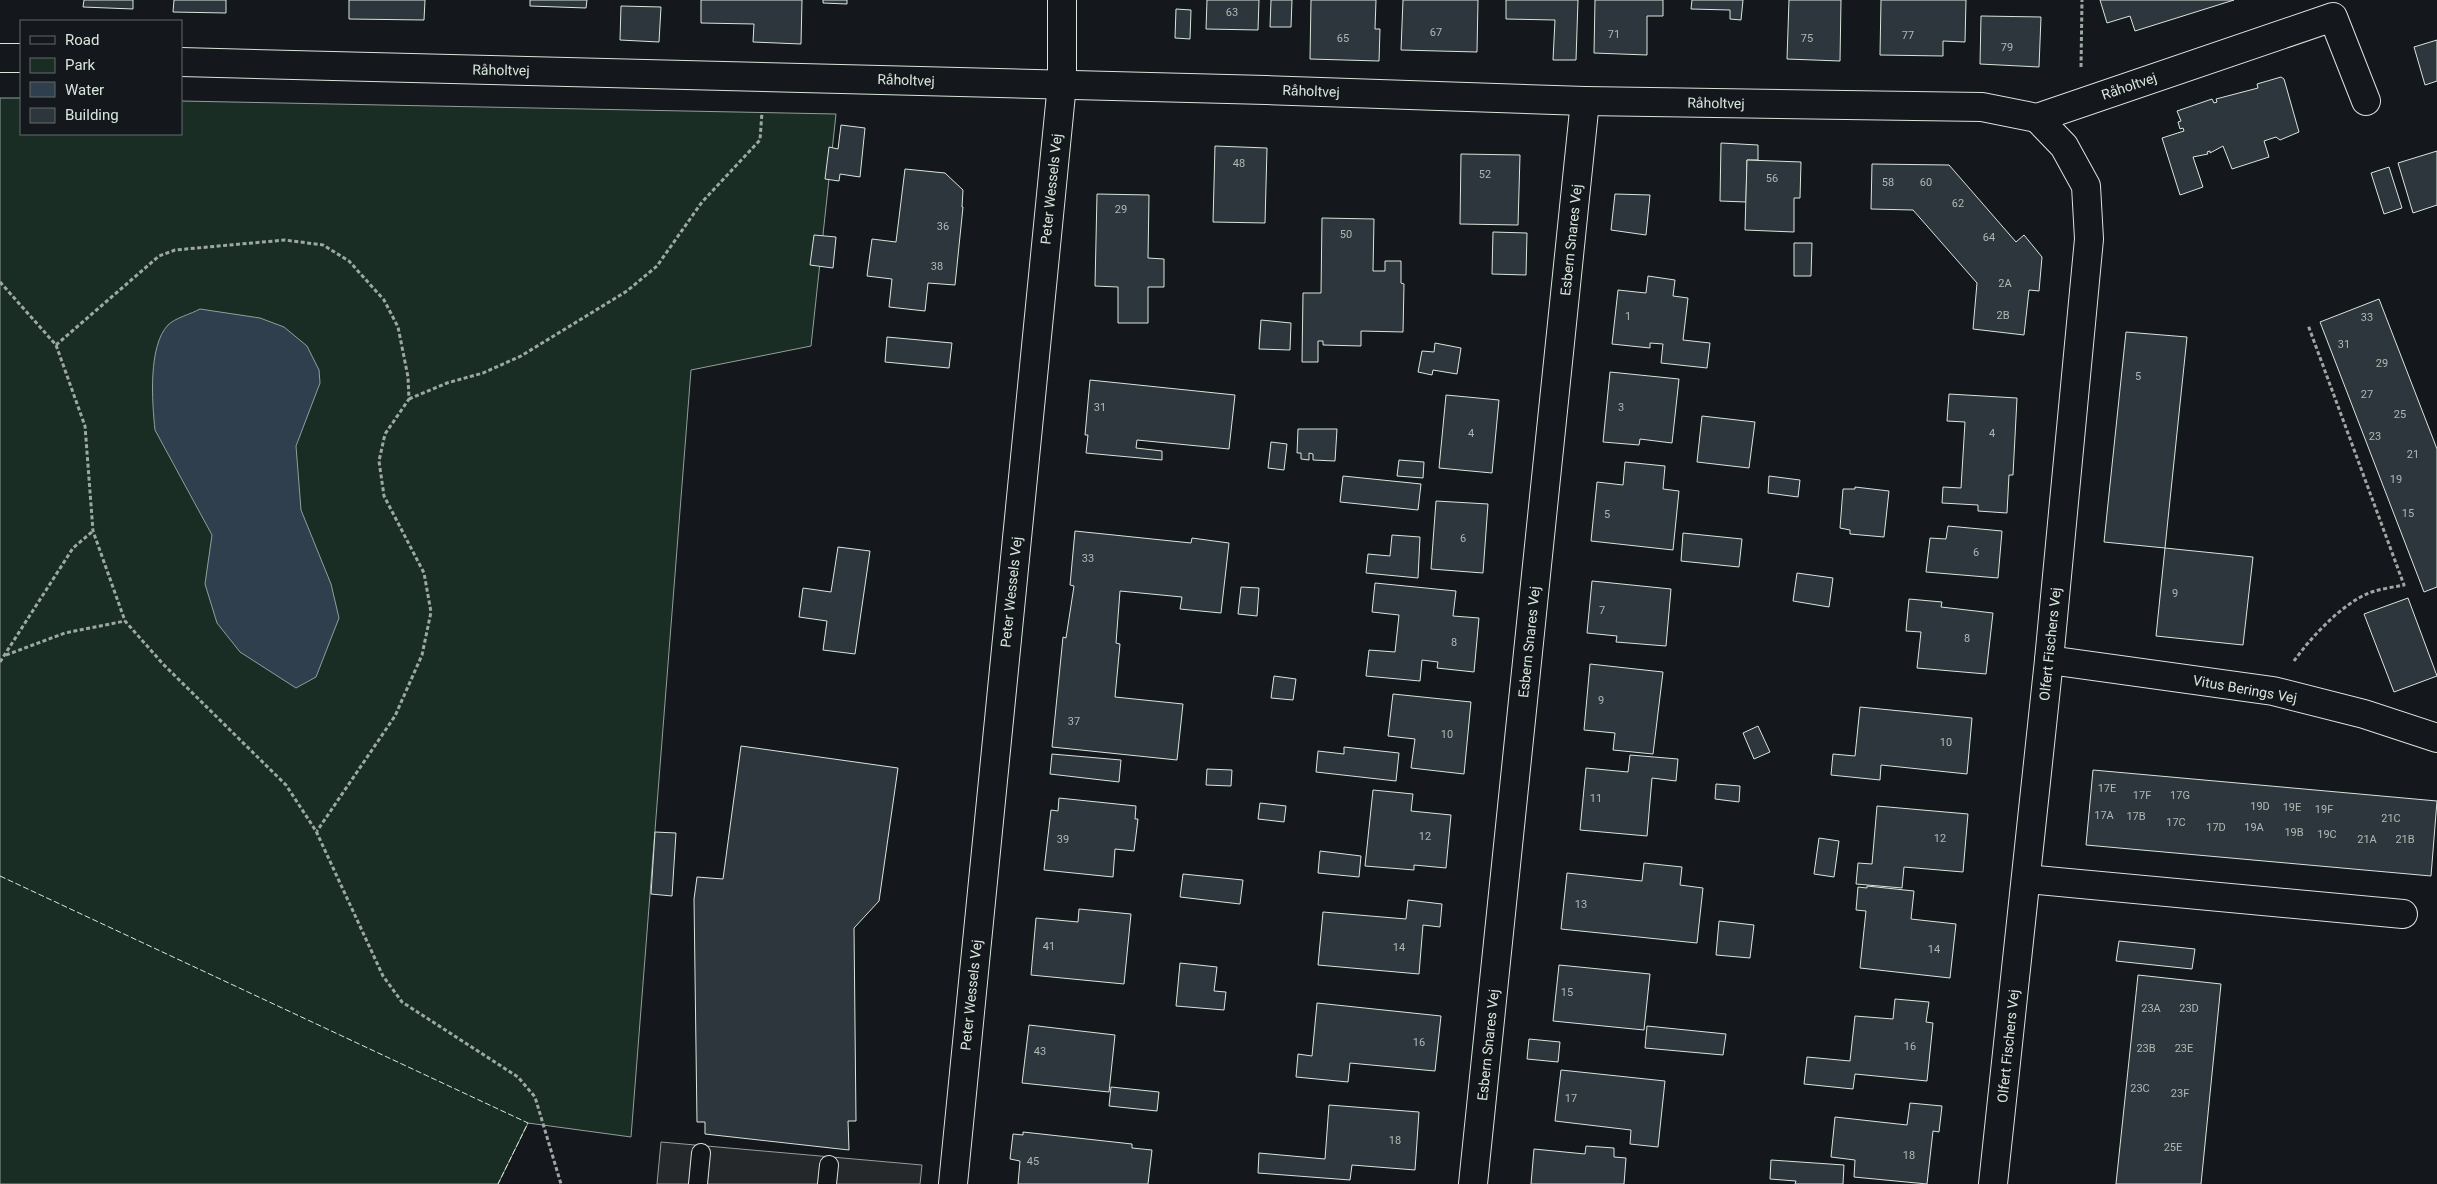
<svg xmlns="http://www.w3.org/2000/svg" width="2437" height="1184" viewBox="0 0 2437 1184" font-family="Roboto,sans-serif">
<rect width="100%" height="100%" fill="#14181c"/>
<path fill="#1a2d24" stroke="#939e99" d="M0 98H21V134H181V101L836 114 811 346 691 370 631 1137 528 1123 498 1184H0Z"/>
<path fill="#24282b" stroke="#939e99" d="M661 1142 922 1165 920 1184H657Z"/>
<path fill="#2f3f4d" stroke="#939e99" d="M200 309 260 318 284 327 307 346 319 370 320 383 296 446 301 510 331 584 339 618 316 677 296 688 240 652 217 623 205 584 212 535 155 430C152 402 148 346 168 325 175 318 191 314 200 309Z"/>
<g fill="#2c363c" stroke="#d8e6dc">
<path d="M84 0H133V9L83 7Z"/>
<path d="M174 0H226V13L173 12Z"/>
<path d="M349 0H425L424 20 349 19Z"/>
<path d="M530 0H587L586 8 530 6Z"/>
<path d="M701 0H802L801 44 753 42 754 24 701 23Z"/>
<path d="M823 0H847V4L823 3Z"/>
<path d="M1207 0H1259L1258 30 1206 29Z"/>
<path d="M1271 0H1292L1291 27H1270Z"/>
<path d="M1311 0H1376L1375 29H1380L1379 61 1310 59Z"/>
<path d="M1403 0H1478L1477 52 1401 50Z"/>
<path d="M1506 0H1578L1576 60H1553L1555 20 1506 19Z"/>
<path d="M1595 0H1663V16H1647V55L1594 53Z"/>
<path d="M1692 0H1743L1741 20 1730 19V10L1691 9Z"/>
<path d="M1789 0H1841L1840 61 1787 59Z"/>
<path d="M1881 0H1966L1965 42 1943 41V56L1880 55Z"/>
<path d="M2100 0H2234L2135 31 2130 16 2107 23Z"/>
<path d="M621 6 661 7 659 42 620 40Z"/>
<path d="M1176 9 1191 10 1190 39 1175 38Z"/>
<path d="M1981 16 2041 17 2039 67 1980 64Z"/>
<path d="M2437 40V81L2425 85 2414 47Z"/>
<path d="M2281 77 2284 79 2299 132 2280 140 2276 137 2264 141 2269 157 2232 169 2223 146 2210 153V151L2207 152 2208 154 2193 157 2203 187 2180 195 2162 138 2184 131 2183 128 2180 129 2178 122 2181 121 2177 111 2212 99 2214 103 2217 102 2216 99 2258 88 2257 84Z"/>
<path d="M841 125 865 128 860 177 840 174 839 181 825 179 829 147 838 149Z"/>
<path d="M1721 143 1758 145V160H1747L1746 202 1720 201Z"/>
<path d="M1215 146 1267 148 1265 223 1213 222Z"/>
<path d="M2437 151V205L2413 213 2398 163Z"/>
<path d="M1461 154 1520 155 1518 225 1460 224Z"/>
<path d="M1747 160 1801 162 1800 198H1794V232L1745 230Z"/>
<path d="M1872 164 1949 165 2016 242 2024 235 2042 257 2039 291 2029 290 2024 335 1973 329 1977 283 1913 210 1871 209Z"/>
<path d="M2389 167 2402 208 2384 214 2371 173Z"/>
<path d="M905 169 945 173 963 190 962 207H963L955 285 928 283 925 311 889 307 892 279 867 276 872 239 896 242Z"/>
<path d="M1097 194 1149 195 1148 258 1164 259V287H1148V323H1118V287L1095 286Z"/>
<path d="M1615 194 1650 195 1646 235 1611 230Z"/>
<path d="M1322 218 1374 219 1373 271H1385V261H1401V283L1404 284 1403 332 1361 331V346L1323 345V341H1318V362H1302L1303 293H1321Z"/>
<path d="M1493 232 1527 233 1526 275 1492 274Z"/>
<path d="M814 235 836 237 833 268 810 265Z"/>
<path d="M1794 243H1812L1811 276H1794Z"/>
<path d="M1648 276 1675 280 1673 296 1688 298 1683 340 1710 343 1707 368 1661 363 1663 344 1650 343V348L1612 344 1618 290 1646 293Z"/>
<path d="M2379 299 2437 449V587L2424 592 2320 322Z"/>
<path d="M1261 320 1291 323 1290 350 1259 349Z"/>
<path d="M2126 332 2187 337 2165 548 2104 542Z"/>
<path d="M887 337 952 343 949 368 885 362Z"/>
<path d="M1435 343 1461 348 1457 374 1433 370 1432 375 1418 372 1422 351 1434 352Z"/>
<path d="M1610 372 1679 379 1672 443 1640 439 1639 445 1603 442Z"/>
<path d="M1090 380 1235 395 1229 449 1137 440 1136 448 1162 451V460L1086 453 1088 435H1085Z"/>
<path d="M1949 394 2017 398 2013 475H2009L2007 513 1978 511V505L1942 503 1943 487 1961 488 1965 422 1947 421Z"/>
<path d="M1446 395 1499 400 1492 473 1439 468Z"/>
<path d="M1702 416 1755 422 1749 468 1697 462Z"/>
<path d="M1298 429H1337L1335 461 1313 460V454L1309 453V460L1301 459V453H1297Z"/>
<path d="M1271 442 1287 444 1284 470 1268 468Z"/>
<path d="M1399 460 1424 462 1423 478 1397 476Z"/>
<path d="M1625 462 1665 466 1663 489 1679 491 1673 550 1591 541 1597 482 1623 485Z"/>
<path d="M1343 476 1421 484 1418 510 1340 502Z"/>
<path d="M1769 476 1800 480 1798 497 1768 493Z"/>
<path d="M1855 487 1889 491 1884 537 1850 534V530L1840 528 1843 489H1855Z"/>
<path d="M1436 501 1488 504 1483 573 1431 569Z"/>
<path d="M1948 526 2002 531 1998 578 1926 572 1930 538 1946 539Z"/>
<path d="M1075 531 1191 543 1192 538 1229 543 1221 613 1180 609 1182 597 1120 591 1116 643 1120 644 1115 697 1183 704 1177 760 1052 747 1063 637 1066 638 1074 586 1070 585Z"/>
<path d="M1683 533 1742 539 1739 567 1681 561Z"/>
<path d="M1392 535 1420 537 1418 578 1366 573 1368 554 1390 556Z"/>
<path d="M838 547 870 551 855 654 823 650 827 621 799 617 803 588 831 592Z"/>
<path d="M2165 548 2253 557 2243 645 2156 636Z"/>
<path d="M1797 573 1833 578 1829 607 1793 601Z"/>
<path d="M1592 581 1671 589 1666 646 1616 642 1617 636 1587 633Z"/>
<path d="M1375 583 1456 591 1453 616 1479 618 1474 672 1437 668 1438 662 1422 660 1420 681 1366 676 1369 650 1395 652 1399 615 1372 612Z"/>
<path d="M1241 587 1259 588 1257 616 1238 614Z"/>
<path d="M2408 598 2437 676 2394 692 2364 614Z"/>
<path d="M1909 599 1942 602 1941 607 1993 613 1986 674 1917 668 1921 632 1906 631Z"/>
<path d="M1590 664 1663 672 1653 754 1613 750 1615 733 1584 730Z"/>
<path d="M1274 676 1296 679 1293 700 1271 698Z"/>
<path d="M1393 694 1471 702 1464 774 1411 768 1415 739 1388 736Z"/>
<path d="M1860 707 1972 718 1967 774 1881 765 1880 780 1831 775 1833 754 1855 756Z"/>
<path d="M1758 726 1770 752 1754 759 1743 733Z"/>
<path d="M741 746 898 768 879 901 854 928 856 1121H848L849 1150 705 1134V1122H697L694 899 697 877 723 879Z"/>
<path d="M1344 747 1399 753 1396 781 1316 772 1318 751 1344 754Z"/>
<path d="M1052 754 1121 760 1119 782 1050 774Z"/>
<path d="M1630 755 1678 759 1676 781 1652 778 1647 836 1580 830 1586 768 1628 772Z"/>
<path d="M1207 769 1232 770 1231 786 1206 785Z"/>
<path d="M2093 770 2437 801 2431 876 2086 845Z"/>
<path d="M1716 784 1740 786 1739 802 1715 799Z"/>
<path d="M1373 790 1413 794 1411 811 1451 815 1446 868 1414 865V870L1365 866Z"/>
<path d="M1059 798 1136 806 1135 819H1138L1134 851 1115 849 1113 877 1044 870 1051 810 1058 811Z"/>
<path d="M1260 803 1286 806 1284 822 1258 819Z"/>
<path d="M1877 806 1968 814 1963 872 1904 867 1902 888 1856 884 1858 863 1872 864Z"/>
<path d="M655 832 676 833 672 896 651 894Z"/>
<path d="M1819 838 1839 841 1834 877 1814 874Z"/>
<path d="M1320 851 1361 856 1359 877 1318 873Z"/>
<path d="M1644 863 1682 867 1680 885 1703 888 1697 943 1561 929 1567 873 1642 881Z"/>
<path d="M1183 874 1243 880 1240 904 1180 897Z"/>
<path d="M1867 886 1914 891 1911 919 1956 924 1950 978 1860 968 1866 911 1856 910 1858 887 1867 888Z"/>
<path d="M1408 900 1442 904 1440 927 1423 925 1419 974 1318 965 1323 912 1406 919Z"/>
<path d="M1079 909 1131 914 1124 984 1031 975 1036 918 1078 922Z"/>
<path d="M1719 921 1754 925 1750 958 1716 955Z"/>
<path d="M2119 941 2195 949 2192 969 2116 961Z"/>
<path d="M1180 963 1217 967 1214 991 1226 992 1224 1010 1176 1006Z"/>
<path d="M1559 965 1650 974 1644 1030 1553 1021Z"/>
<path d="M2138 975 2221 984 2201 1184H2116Z"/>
<path d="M1895 999 1929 1002 1926 1022 1933 1023 1927 1081 1855 1074 1853 1089 1804 1084 1807 1057 1850 1061 1855 1016 1893 1019Z"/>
<path d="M1317 1003 1441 1016 1435 1071 1350 1063 1348 1082 1296 1077 1298 1054 1312 1056Z"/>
<path d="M1029 1025 1115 1035 1109 1092 1022 1083Z"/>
<path d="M1647 1026 1726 1034 1723 1055 1645 1048Z"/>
<path d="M1529 1039 1560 1042 1558 1062 1527 1059Z"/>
<path d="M1561 1070 1665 1081 1658 1147 1630 1144 1631 1130 1555 1121Z"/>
<path d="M1111 1087 1159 1092 1157 1111 1109 1106Z"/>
<path d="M1910 1103 1942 1106 1939 1132 1933 1131 1927 1184 1854 1177 1855 1160 1831 1157 1835 1117 1907 1125Z"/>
<path d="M1329 1105 1419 1112 1415 1170 1352 1165 1350 1180 1258 1173 1259 1153 1325 1159Z"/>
<path d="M1023 1132 1132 1144V1148L1152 1150 1148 1184H1018L1020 1161 1010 1159 1013 1134 1023 1135Z"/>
<path d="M1586 1146 1614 1148V1157L1626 1158 1624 1184H1531L1534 1149 1585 1154Z"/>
<path d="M1771 1160 1844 1165 1843 1184H1795L1796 1181 1770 1179Z"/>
</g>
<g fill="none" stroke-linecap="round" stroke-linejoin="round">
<g stroke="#d8e6dc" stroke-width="20">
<g id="service">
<path d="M698 1184 701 1153"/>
<path d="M827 1184 829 1165"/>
</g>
</g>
<g stroke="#d8e6dc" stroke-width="30">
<g id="minor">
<path d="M0 58H21"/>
<path d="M181 62 1266 90 1585 101 1982 107 2037 118 2333 17 2366 101"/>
<path d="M2049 660 2273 691 2364 714 2437 738"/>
<path d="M2026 879 2403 914"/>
<path d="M953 1184 1062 84V0"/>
<path d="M1473 1184 1585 101"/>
<path d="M1993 1184 2049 660 2089 239 2086 186 2064 146 2037 118"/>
</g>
</g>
<g stroke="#9da8a2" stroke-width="3" stroke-dasharray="4 2.5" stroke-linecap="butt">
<path d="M2081 67 2082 0"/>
<path d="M0 282 56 345 85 426 93 531 125 621 163 664 286 785 316 831 383 976 402 1002 518 1077 535 1097 561 1184"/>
<path d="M56 345 159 256 175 250 285 240 323 245 349 261 384 300 398 327 408 377 409 399 385 434 379 461 384 496 424 573 431 612 422 655 395 716 317 831"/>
<path d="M409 399 447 383 483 373 521 356 627 291 657 266 702 202 760 140 762 112"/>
<path d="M6 655 65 633 125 621"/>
<path d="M2294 661C2311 637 2342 604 2369 593 2380 589 2393 587 2404 585L2308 325"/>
<path d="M0 662 73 548 93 531"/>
</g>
<use href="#service" stroke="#14181c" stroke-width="18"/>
<use href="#minor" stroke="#14181c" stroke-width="28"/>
<path stroke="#d8e6dc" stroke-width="1" stroke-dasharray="6 2.5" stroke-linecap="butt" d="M0 876 528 1123 498 1184"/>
</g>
<g text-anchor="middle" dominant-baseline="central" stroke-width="4" stroke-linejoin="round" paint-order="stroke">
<g font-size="11" fill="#adbab4">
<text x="1232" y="12">63</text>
<text x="1436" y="32">67</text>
<text x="1614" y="34">71</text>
<text x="1908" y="35">77</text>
<text x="1343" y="38">65</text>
<text x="1807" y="38">75</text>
<text x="2007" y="47">79</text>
<text x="1239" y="163">48</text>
<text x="1485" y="174">52</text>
<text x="1772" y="178">56</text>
<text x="1888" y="182">58</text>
<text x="1926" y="182">60</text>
<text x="1958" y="203">62</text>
<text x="1121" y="209">29</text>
<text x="943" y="226">36</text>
<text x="1346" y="234">50</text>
<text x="1989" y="237">64</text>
<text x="937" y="266">38</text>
<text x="2005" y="283">2A</text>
<text x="2003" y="315">2B</text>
<text x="1628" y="316">1</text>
<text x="2367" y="317">33</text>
<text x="2344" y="344">31</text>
<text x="2382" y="363">29</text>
<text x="2138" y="376">5</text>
<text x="2367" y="394">27</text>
<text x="1100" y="407">31</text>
<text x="1621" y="407">3</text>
<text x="2400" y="414">25</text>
<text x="1471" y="433">4</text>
<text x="1992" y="433">4</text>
<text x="2375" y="436">23</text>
<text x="2413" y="454">21</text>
<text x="2396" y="479">19</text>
<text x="2408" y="513">15</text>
<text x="1607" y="514">5</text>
<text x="1463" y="538">6</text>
<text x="1976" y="552">6</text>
<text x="1088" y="558">33</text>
<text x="2175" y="593">9</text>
<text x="1602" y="610">7</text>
<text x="1967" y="638">8</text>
<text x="1454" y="642">8</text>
<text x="1601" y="700">9</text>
<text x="1074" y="721">37</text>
<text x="1447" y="734">10</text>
<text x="1946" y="742">10</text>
<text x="2107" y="788">17E</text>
<text x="2142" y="795">17F</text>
<text x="2180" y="795">17G</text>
<text x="1596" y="798">11</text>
<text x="2260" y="806">19D</text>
<text x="2292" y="807">19E</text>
<text x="2324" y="809">19F</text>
<text x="2104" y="815">17A</text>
<text x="2136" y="816">17B</text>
<text x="2391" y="818">21C</text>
<text x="2176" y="822">17C</text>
<text x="2216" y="827">17D</text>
<text x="2254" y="827">19A</text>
<text x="2294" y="832">19B</text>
<text x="2327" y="834">19C</text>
<text x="1425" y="836">12</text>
<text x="1940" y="838">12</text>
<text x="1063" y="839">39</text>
<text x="2367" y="839">21A</text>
<text x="2405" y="839">21B</text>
<text x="1581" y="904">13</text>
<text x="1049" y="946">41</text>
<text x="1399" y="947">14</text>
<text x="1934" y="949">14</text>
<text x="1567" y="992">15</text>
<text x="2151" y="1008">23A</text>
<text x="2189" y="1008">23D</text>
<text x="1419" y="1042">16</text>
<text x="1910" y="1046">16</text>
<text x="2146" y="1048">23B</text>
<text x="2184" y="1048">23E</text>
<text x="1040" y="1051">43</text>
<text x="2140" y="1088">23C</text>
<text x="2180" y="1093">23F</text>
<text x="1571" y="1098">17</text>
<text x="1395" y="1140">18</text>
<text x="2173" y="1147">25E</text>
<text x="1909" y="1155">18</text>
<text x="1033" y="1161">45</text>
</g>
<g font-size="14" fill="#d8e6dc" stroke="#14181c">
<text transform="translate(501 70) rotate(1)">Råholtvej</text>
<text transform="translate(906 80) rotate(2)">Råholtvej</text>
<text transform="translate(2129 86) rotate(-19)">Råholtvej</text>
<text transform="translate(1311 91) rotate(2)">Råholtvej</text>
<text transform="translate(1716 103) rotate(1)">Råholtvej</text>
<text transform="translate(1051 189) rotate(-84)">Peter Wessels Vej</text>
<text transform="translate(1571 240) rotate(-84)">Esbern Snares Vej</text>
<text transform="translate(1011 592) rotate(-84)">Peter Wessels Vej</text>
<text transform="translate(1529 642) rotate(-84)">Esbern Snares Vej</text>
<text transform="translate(2050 644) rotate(-84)">Olfert Fischers Vej</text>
<text transform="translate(2245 689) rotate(10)">Vitus Berings Vej</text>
<text transform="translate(971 995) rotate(-84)">Peter Wessels Vej</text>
<text transform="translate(1488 1045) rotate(-84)">Esbern Snares Vej</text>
<text transform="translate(2008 1046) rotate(-84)">Olfert Fischers Vej</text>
</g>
</g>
<rect x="20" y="20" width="162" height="115" fill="#14181c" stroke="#626a69"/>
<rect x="30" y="36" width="25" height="8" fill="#14181c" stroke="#626a69"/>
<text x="65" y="45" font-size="15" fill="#d8e6dc">Road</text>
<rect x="30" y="58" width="25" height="15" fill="#1a2d24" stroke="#626a69"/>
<text x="65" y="70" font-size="15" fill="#d8e6dc">Park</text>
<rect x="30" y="82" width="25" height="15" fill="#2f3f4d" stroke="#626a69"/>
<text x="65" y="95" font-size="15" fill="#d8e6dc">Water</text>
<rect x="30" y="108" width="25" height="15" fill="#2c363c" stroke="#626a69"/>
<text x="65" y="120" font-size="15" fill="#d8e6dc">Building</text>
</svg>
